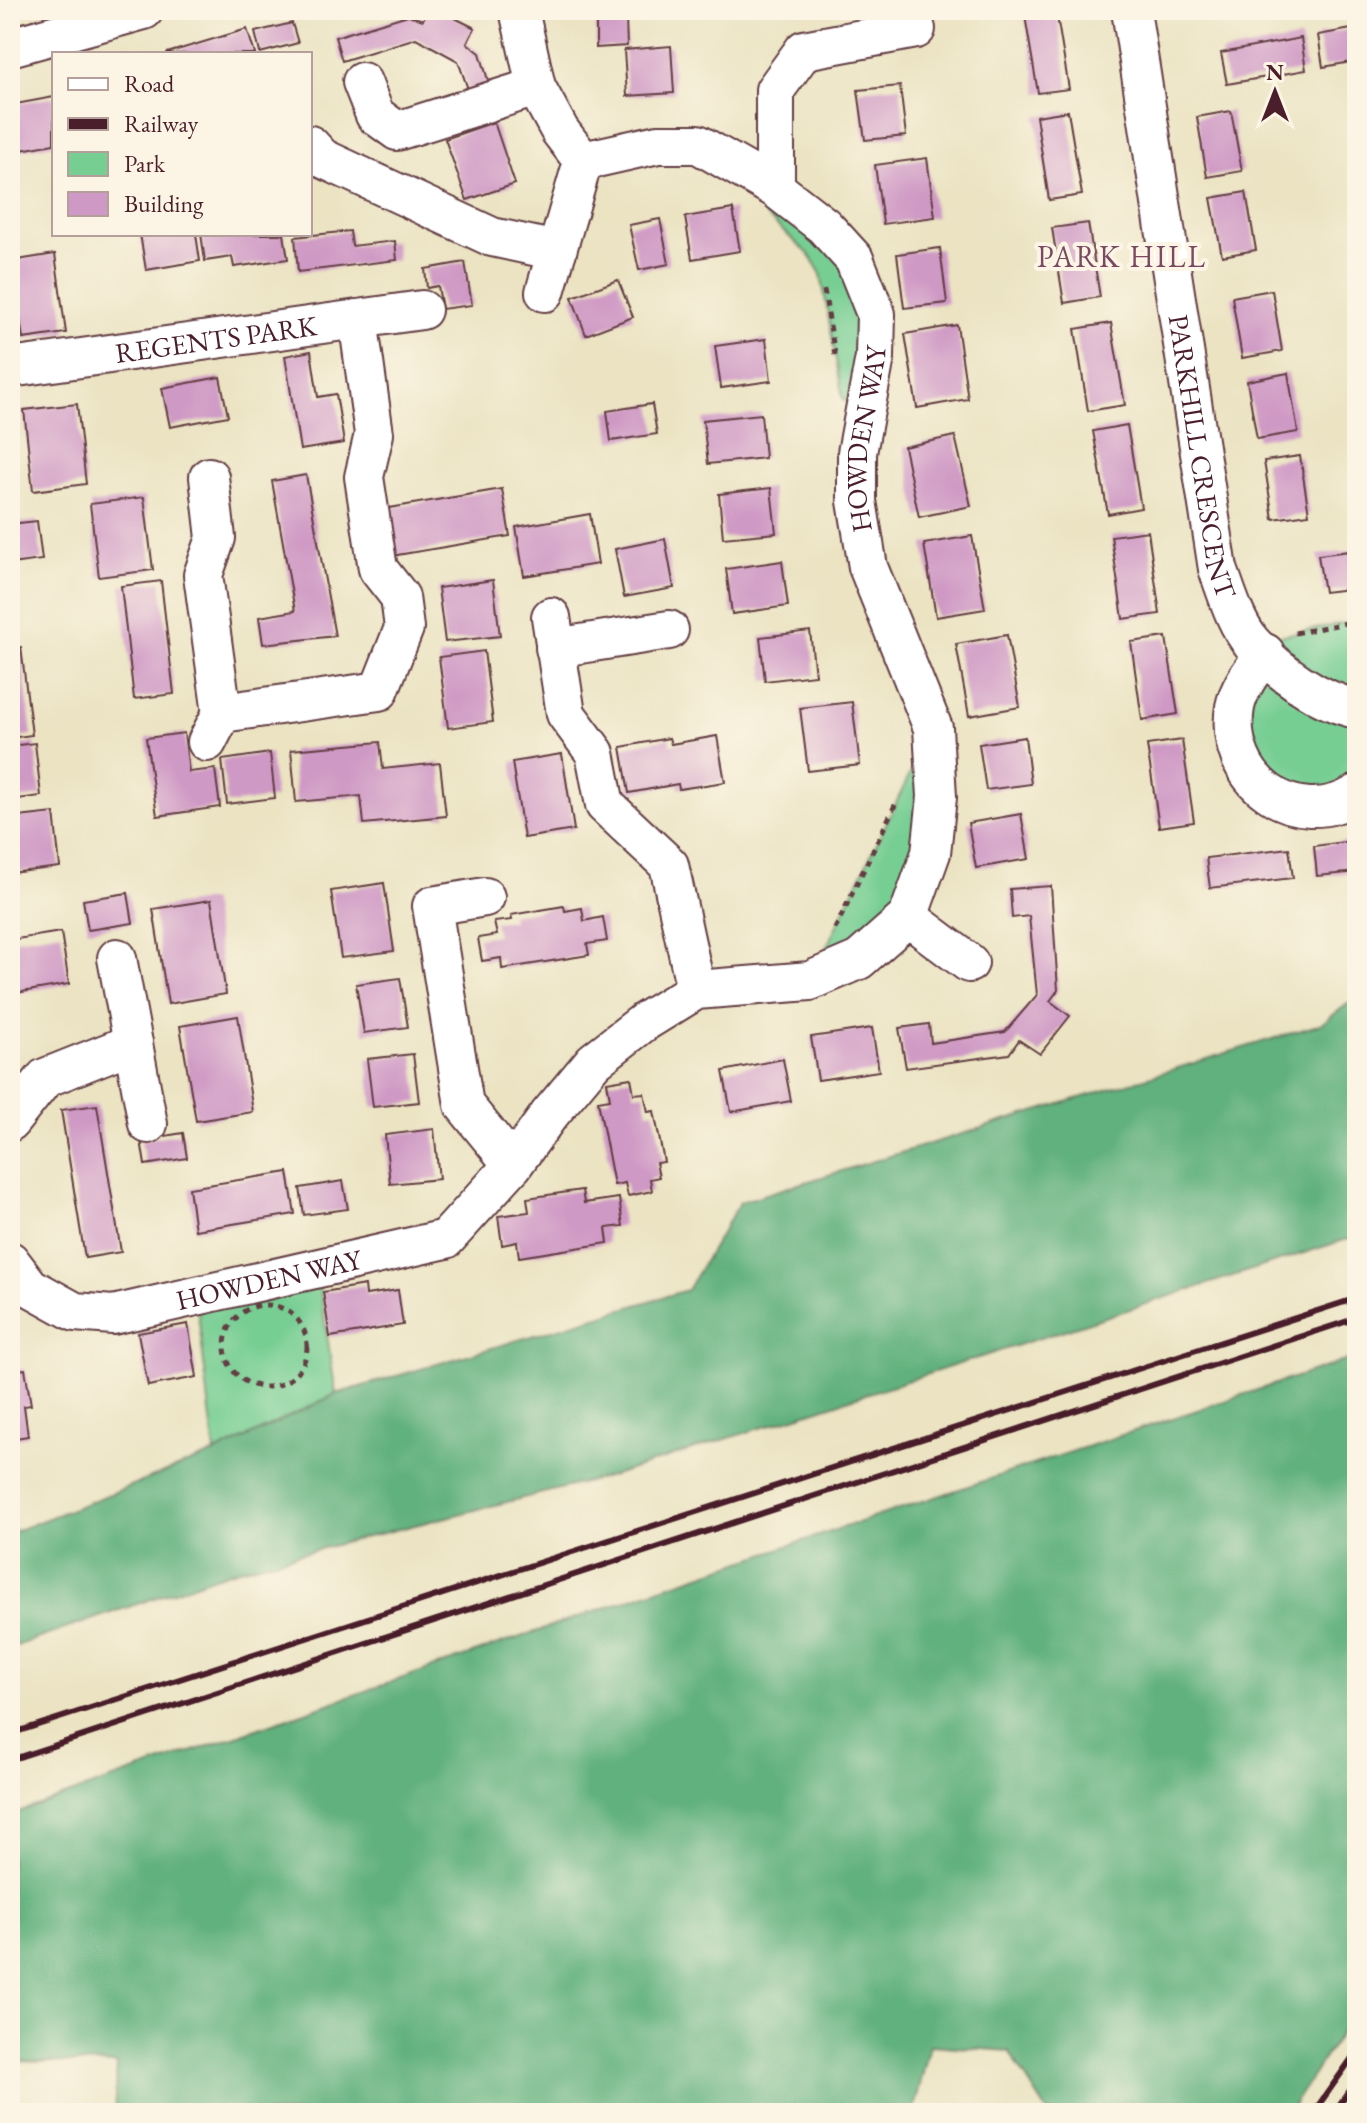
<svg xmlns="http://www.w3.org/2000/svg" width="1367" height="2123" viewBox="0 0 1367 2123" font-family="'EB Garamond',serif">
<rect width="100%" height="100%" fill="#fcf5e5"/>
<filter id="ink" filterUnits="userSpaceOnUse"><feTurbulence type="fractalNoise" baseFrequency=".0125" numOctaves="2"/><feDisplacementMap in="SourceGraphic" scale="16" xChannelSelector="R" yChannelSelector="G"/><feConvolveMatrix kernelMatrix="1 2 1 2 8 2 1 2 1" color-interpolation-filters="sRGB"/></filter>
<filter id="wash" filterUnits="userSpaceOnUse"><feTurbulence type="fractalNoise" baseFrequency=".006" numOctaves="4" result="noise"/><feDisplacementMap in="SourceGraphic" scale="32" xChannelSelector="R" yChannelSelector="G"/><feGaussianBlur stdDeviation="1.8" result="paint"/><feColorMatrix in="noise" values="0 0 0 0 0 0 0 0 0 0 0 0 0 0 0 0 0 1.4 0 .05"/><feComposite in="paint" operator="in"/></filter>
<g filter="url(#wash)">
<rect width="100%" height="100%" fill="#ebe3c2"/>
<g fill="#76ce93" stroke="#60765f" stroke-width="2">
<path d="M775 188 854 259 866 407 843 399 821 274 809 254 765 215Z"/>
<path d="M1357 621V794L1255 783 1235 706 1251 641Z"/>
<path d="M906 664 933 728 908 917 810 981 913 768Z"/>
<path d="M317 1270 336 1394 215 1453 196 1297Z"/>
</g>
<g fill="#60b17d" stroke="#556854" stroke-width="2">
<path d="M1357 997V1236L611 1476 235 1570 10 1648V1533L215 1453 336 1394 687 1290 740 1202 1321 1024Z"/>
<path d="M1357 1357V2007L1288 2113H1126L1130 2101 1083 2113H1048L1009 2051 930 2045 913 2113H114L117 2064 10 2061V1815L667 1586Z"/>
</g>
<g id="blocks">
<g fill="#cf99c5">
<path d="M427 10H439L475 28 467 43 480 53 490 87 469 92 458 61 416 38 342 61 335 37 408 15 423 20Z"/>
<path d="M596 10H632L626 19 627 46 596 48Z"/>
<path d="M1024 10H1056L1069 89 1038 93Z"/>
<path d="M292 23 298 43 260 53 255 32Z"/>
<path d="M1357 28V61L1323 67 1318 35Z"/>
<path d="M247 29 255 54H167V53Z"/>
<path d="M1301 38 1306 70 1227 84 1221 53Z"/>
<path d="M671 46 674 93 627 96 624 50Z"/>
<path d="M900 86 906 136 865 140 858 90Z"/>
<path d="M54 97V144L10 152V105Z"/>
<path d="M1068 111 1082 195 1049 200 1036 116Z"/>
<path d="M1231 111 1242 171 1207 177 1197 117Z"/>
<path d="M494 122 515 184 467 200 445 139Z"/>
<path d="M927 158 935 217 883 224 875 165Z"/>
<path d="M1246 192 1256 250 1222 256 1211 198Z"/>
<path d="M733 209 740 251 692 259 685 217Z"/>
<path d="M660 219 669 264 639 270 629 225Z"/>
<path d="M1088 223 1100 297 1064 303 1052 228Z"/>
<path d="M350 231 352 246 395 241 397 260 298 272 295 237Z"/>
<path d="M140 234H196L200 261 146 270Z"/>
<path d="M201 234H284L288 259 234 267 232 257 205 261Z"/>
<path d="M940 248 947 303 904 308 897 254Z"/>
<path d="M55 254 66 333 23 339 11 261Z"/>
<path d="M465 262 472 305 442 309 438 286 427 288 425 269Z"/>
<path d="M618 280 633 317 586 335 572 297Z"/>
<path d="M1272 290 1282 351 1242 358 1232 297Z"/>
<path d="M1111 323 1125 405 1088 411 1075 329Z"/>
<path d="M957 325 968 399 917 408 905 334Z"/>
<path d="M766 339 771 381 721 388 715 346Z"/>
<path d="M311 351 318 397 336 394 344 443 300 450 285 356Z"/>
<path d="M1288 373 1298 432 1257 439 1247 381Z"/>
<path d="M220 377 228 416 170 427 162 388Z"/>
<path d="M77 404 86 484 33 491 24 410Z"/>
<path d="M652 404 657 434 611 441 607 411Z"/>
<path d="M761 414 765 458 708 464 703 420Z"/>
<path d="M1127 425 1141 508 1108 514 1093 431Z"/>
<path d="M955 436 971 506 919 517 904 447Z"/>
<path d="M1300 456 1309 514 1273 519 1264 461Z"/>
<path d="M306 475 335 636 263 644 259 617 295 611 272 481Z"/>
<path d="M771 488 776 533 723 538 719 494Z"/>
<path d="M502 489 510 536 391 556 383 509Z"/>
<path d="M144 497 153 570 99 577 90 504Z"/>
<path d="M590 514 598 564 524 576 516 527Z"/>
<path d="M37 521 42 560 10 564V524Z"/>
<path d="M1148 531 1160 614 1123 619 1111 536Z"/>
<path d="M972 536 985 609 936 617 924 544Z"/>
<path d="M665 539 674 588 624 597 615 549Z"/>
<path d="M1357 550V588L1324 592 1318 555Z"/>
<path d="M782 561 788 606 732 614 726 569Z"/>
<path d="M493 580 500 636 445 642 438 588Z"/>
<path d="M161 581 174 694 134 699 121 586Z"/>
<path d="M810 631 815 675 765 681 760 637Z"/>
<path d="M1007 635 1020 707 969 716 956 644Z"/>
<path d="M1166 637 1178 714 1142 720 1131 642Z"/>
<path d="M21 647 32 735 10 738V648Z"/>
<path d="M484 651 493 722 448 728 439 657Z"/>
<path d="M852 702 860 765 808 771 800 708Z"/>
<path d="M184 733 189 772 215 769 220 807 157 816 146 738Z"/>
<path d="M717 736 725 782 679 789 678 784 629 793 621 747 669 738 671 744Z"/>
<path d="M1025 737 1031 784 986 790 979 744Z"/>
<path d="M1182 740 1194 822 1159 827 1147 745Z"/>
<path d="M380 742 383 769 440 763 446 816 364 824 361 796 296 802 291 750Z"/>
<path d="M35 743 41 796 10 800V746Z"/>
<path d="M270 753 275 798 227 804 222 760Z"/>
<path d="M562 754 574 830 524 838 512 762Z"/>
<path d="M54 813 60 867 10 873V818Z"/>
<path d="M1021 814 1029 859 976 868 968 823Z"/>
<path d="M1352 841H1357V872L1317 876 1314 846Z"/>
<path d="M1289 848 1293 878 1210 888 1206 858Z"/>
<path d="M384 883 394 951 341 958 331 891Z"/>
<path d="M1051 886 1058 990 1050 1001 1070 1016 1040 1054 1019 1040 1009 1054 906 1068 899 1028 929 1024 931 1043 1005 1032 1037 995 1029 916 1012 918 1010 889Z"/>
<path d="M128 893 133 923 88 930 83 900Z"/>
<path d="M211 900 226 994 168 1004 153 909Z"/>
<path d="M564 906 565 911 582 908 584 921 603 917 607 941 587 944 589 955 502 969 501 958 482 961 478 938 497 935 494 922 512 920 511 915Z"/>
<path d="M61 932 69 984 10 994V940Z"/>
<path d="M400 978 408 1027 364 1033 356 984Z"/>
<path d="M238 1016 253 1112 196 1121 180 1026Z"/>
<path d="M872 1028 879 1071 818 1080 811 1037Z"/>
<path d="M413 1054 419 1102 373 1107 367 1059Z"/>
<path d="M783 1059 791 1101 731 1112 723 1071Z"/>
<path d="M631 1078 634 1094 644 1093 648 1112 654 1111 664 1162 656 1163 659 1177 650 1179 652 1191 628 1196 625 1183 614 1185 598 1101 610 1099 607 1082Z"/>
<path d="M97 1105 121 1252 85 1258 61 1110Z"/>
<path d="M434 1129 439 1179 390 1184 385 1135Z"/>
<path d="M183 1133 187 1158 145 1165 141 1140Z"/>
<path d="M288 1172 295 1214 195 1230 189 1188Z"/>
<path d="M343 1181 348 1209 304 1215 300 1188Z"/>
<path d="M582 1190 584 1203 619 1198 623 1226 606 1228 608 1243 519 1257 517 1242 502 1245 498 1216 529 1212 527 1198Z"/>
<path d="M365 1285 366 1295 398 1290 403 1325 330 1337 323 1292Z"/>
<path d="M188 1324 197 1377 148 1386 138 1333Z"/>
<path d="M25 1369 31 1405 24 1406 28 1436 10 1439V1371Z"/>
</g>
</g>
</g>
<g filter="url(#ink)">
<use href="#blocks" fill-opacity="0" stroke="#623c42" stroke-width="2"/>
<g fill="none" stroke-linecap="round" stroke-linejoin="round">
<g stroke="#623c42" stroke-width="42">
<g id="minor">
<path id="s1" d="M1131 10 1218 569C1227 593 1235 623 1252 643 1279 672 1318 701 1357 709"/>
<path d="M10 47 144 10"/>
<path d="M362 82 375 115 397 131 536 87"/>
<path d="M310 145 322 158 492 237 557 251"/>
<path d="M775 188V90L804 50 916 29"/>
<path d="M545 292 583 161"/>
<path id="s2" d="M10 368 422 310"/>
<path d="M209 477 216 538 203 575 222 713"/>
<path d="M551 617 566 714 595 753 605 805 669 865 696 990"/>
<path d="M555 648 669 630"/>
<path d="M1265 653C1253 670 1239 687 1235 707 1223 779 1294 833 1357 794"/>
<path d="M207 742 222 713 379 691 404 628 400 597 378 569 364 477 374 434 358 319"/>
<path d="M485 897 432 906 464 1105 513 1165"/>
<path d="M908 917 969 963"/>
<path d="M117 958 148 1124"/>
<path d="M10 1122 45 1078 133 1043"/>
<path id="s3" d="M10 1261 30 1287 75 1312 113 1315 446 1239 513 1165 549 1115 594 1061 644 1022 696 990 810 981 859 960 908 917 931 853 937 797 933 728 868 567 857 501V453L875 357 876 314 854 259 824 226 775 188 698 144H658L583 161 560 131 536 87 519 10"/>
</g>
</g>
<g stroke="#623c42" stroke-width="5" stroke-dasharray="6 6" stroke-linecap="butt">
<path d="M824 290 835 355"/>
<path d="M1295 633 1357 621"/>
<path d="M835 929 897 801"/>
<circle cx="266" cy="1346" r="41"/>
</g>
<use href="#minor" stroke="#fff" stroke-width="38"/>
<g stroke="#4a1f2b" stroke-width="6">
<path d="M10 1734 1357 1298"/>
<path d="M10 1760 1357 1318"/>
<path d="M1313 2113 1357 2051"/>
<path d="M1333 2113 1357 2081"/>
</g>
</g>
</g>
<g text-anchor="middle" dominant-baseline="central" stroke-width="8" stroke-linejoin="round" paint-order="stroke">
<g font-size="28" fill="#4a1f2b" stroke="#fcf5e5">
<text stroke="none"><textPath href="#s2" startOffset="208">REGENTS PARK</textPath></text>
<text stroke="none"><textPath href="#s3" startOffset="1550">HOWDEN WAY</textPath></text>
<text stroke="none"><textPath href="#s1" startOffset="452">PARKHILL CRESCENT</textPath></text>
<text stroke="none"><textPath href="#s3" startOffset="282">HOWDEN WAY</textPath></text>
</g>
<g font-size="30" letter-spacing="2" fill="#794a61" stroke="#fcf5e5">
<text x="1122" y="256">PARK HILL</text>
</g>
</g>
<rect width="1367" height="2123" fill="none" stroke="#fcf5e5" stroke-width="40"/>
<rect x="52" y="52" width="260" height="184" fill="#fcf5e5" stroke="#b59f9b" stroke-width="2"/>
<rect x="68" y="78" width="40" height="12" fill="#ffffff" stroke="#b59f9b" stroke-width="2"/>
<text x="124" y="92" font-size="24" fill="#4a1f2b">Road</text>
<rect x="68" y="118" width="40" height="12" fill="#4a1f2b" stroke="#b59f9b" stroke-width="2"/>
<text x="124" y="132" font-size="24" fill="#4a1f2b">Railway</text>
<rect x="68" y="152" width="40" height="24" fill="#76ce93" stroke="#b59f9b" stroke-width="2"/>
<text x="124" y="172" font-size="24" fill="#4a1f2b">Park</text>
<rect x="68" y="192" width="40" height="24" fill="#cf99c5" stroke="#b59f9b" stroke-width="2"/>
<text x="124" y="212" font-size="24" fill="#4a1f2b">Building</text>
<g transform="translate(1275 92)" stroke="#fcf5e5" stroke-width="6" paint-order="stroke">
<path d="M0-6L14 30L0 20L-14 30Z" fill="#4a1f2b"/>
<text y="-12" font-size="22" font-weight="bold" text-anchor="middle" fill="#4a1f2b">N</text>
</g>
</svg>
